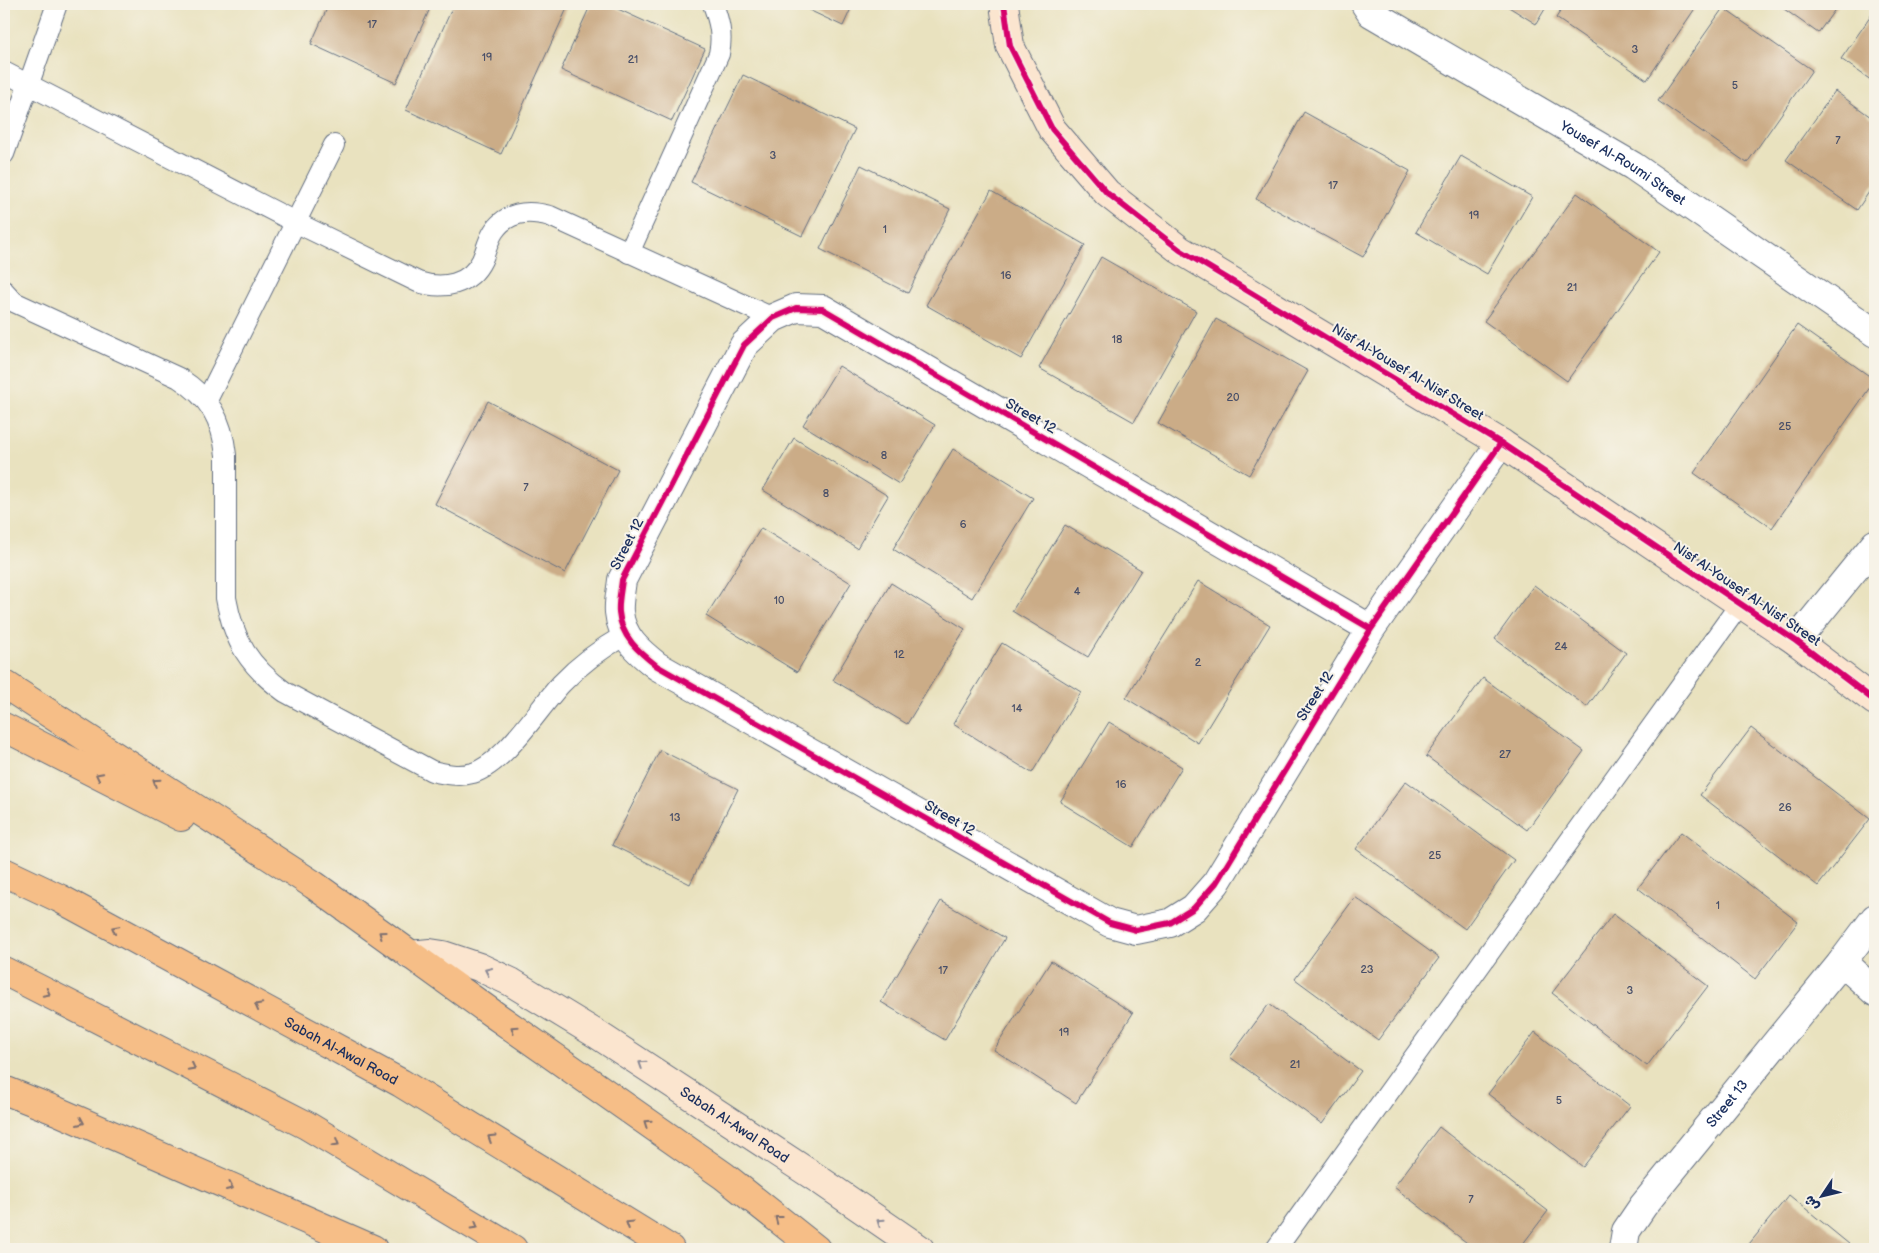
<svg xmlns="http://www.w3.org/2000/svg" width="1879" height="1253" viewBox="0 0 1879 1253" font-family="'Balsamiq Sans','Playpen Sans Arabic',sans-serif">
<rect width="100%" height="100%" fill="#f7f3e8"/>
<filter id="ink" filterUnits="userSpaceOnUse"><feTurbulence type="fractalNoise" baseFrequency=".02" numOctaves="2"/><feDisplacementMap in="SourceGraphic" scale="10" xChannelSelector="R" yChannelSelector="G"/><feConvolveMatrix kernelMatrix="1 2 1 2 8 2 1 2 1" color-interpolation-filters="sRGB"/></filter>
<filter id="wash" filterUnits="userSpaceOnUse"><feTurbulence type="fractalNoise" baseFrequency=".0096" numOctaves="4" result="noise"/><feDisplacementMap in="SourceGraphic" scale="20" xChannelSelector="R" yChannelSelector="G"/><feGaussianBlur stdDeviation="1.12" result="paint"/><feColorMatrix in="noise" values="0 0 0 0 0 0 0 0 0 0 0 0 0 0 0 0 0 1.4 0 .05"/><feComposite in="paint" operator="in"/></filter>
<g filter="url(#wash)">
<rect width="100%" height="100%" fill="#e9e2bf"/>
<g id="blocks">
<g fill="#cbac87">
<path d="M329 4H432L396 83 311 44Z"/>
<path d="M454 4H569L501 154 406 110Z"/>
<path d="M591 4H607L705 49 672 121 561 70Z"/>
<path d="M796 4H853L843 26Z"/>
<path d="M1504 4H1548L1536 24Z"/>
<path d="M1565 4H1698L1647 80 1556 18Z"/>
<path d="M1777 4H1839L1818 33Z"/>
<path d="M1723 8 1812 70 1747 163 1658 101Z"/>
<path d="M1875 10V83L1841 59Z"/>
<path d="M743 75 855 129 802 236 691 182Z"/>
<path d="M1835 91 1875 120V183L1857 210 1786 160Z"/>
<path d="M1304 112 1410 171 1363 257 1256 199Z"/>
<path d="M1461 156 1532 197 1487 274 1416 232Z"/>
<path d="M861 165 950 209 908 293 820 249Z"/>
<path d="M991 191 1085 245 1021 359 926 305Z"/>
<path d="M1577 193 1659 252 1567 381 1484 321Z"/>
<path d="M1101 257 1196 311 1134 422 1039 368Z"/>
<path d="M1216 319 1308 371 1249 475 1158 423Z"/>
<path d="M1797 325 1875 380 1772 528 1694 473Z"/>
<path d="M839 366 935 425 899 484 803 425Z"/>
<path d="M488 401 618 470 565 573 435 504Z"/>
<path d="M794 438 888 496 857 548 763 490Z"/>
<path d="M953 449 1033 498 972 598 893 549Z"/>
<path d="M1065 525 1141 570 1088 657 1012 611Z"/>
<path d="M761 528 851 583 797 672 706 616Z"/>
<path d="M1198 581 1270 625 1198 743 1126 698Z"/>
<path d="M891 583 965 629 907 724 833 680Z"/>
<path d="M1534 585 1626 653 1587 707 1495 639Z"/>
<path d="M1002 643 1081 692 1032 773 953 724Z"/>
<path d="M1483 678 1584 751 1527 830 1426 756Z"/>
<path d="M1109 722 1182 767 1133 847 1060 802Z"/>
<path d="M1751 728 1870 819 1818 886 1700 795Z"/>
<path d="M660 750 738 789 690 884 612 845Z"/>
<path d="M1406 781 1514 860 1465 929 1356 849Z"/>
<path d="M1681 832 1798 922 1755 979 1638 888Z"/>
<path d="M1355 897 1439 958 1378 1040 1295 979Z"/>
<path d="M941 901 1005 938 945 1040 881 1002Z"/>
<path d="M1613 914 1708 986 1647 1066 1552 993Z"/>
<path d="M1051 961 1133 1013 1076 1103 994 1050Z"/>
<path d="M1269 1004 1361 1071 1322 1124 1230 1057Z"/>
<path d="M1535 1032 1630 1106 1583 1167 1488 1094Z"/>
<path d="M1439 1127 1548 1211 1519 1249H1475L1394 1187Z"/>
<path d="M1789 1195 1855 1249H1745Z"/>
</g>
</g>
</g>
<g filter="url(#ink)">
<use href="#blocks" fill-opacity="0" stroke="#636e80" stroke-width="1"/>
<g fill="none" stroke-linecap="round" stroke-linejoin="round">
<g stroke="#636e80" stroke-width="22">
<g id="lane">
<path d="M4 72 295 222 418 282C443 290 470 285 482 260 486 251 488 240 494 231 508 211 528 210 550 216L773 318"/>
<path d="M4 154 57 4"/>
<path d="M629 253 719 54C723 35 719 21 713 4"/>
<path d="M4 291 14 302 179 378C210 398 222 419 226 455V598C234 642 249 666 285 692L432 771C445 774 459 777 473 773 505 763 538 709 561 684 580 664 602 648 625 635"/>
<path d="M207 400 334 145"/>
<path d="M1276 1249 1740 604"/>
</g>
</g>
<g stroke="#636e80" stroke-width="30">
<g id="street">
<path id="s1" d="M1365 4 1371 13 1633 166 1875 333"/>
<path d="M1371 629 823 309 796 308 773 318 744 345 622 580C621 590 618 602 619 612 621 637 639 652 657 666L1110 923 1136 930 1170 923 1194 908 1216 883 1371 629 1501 443"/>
<path d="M1796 641 1875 544"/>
<path d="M1842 962 1875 992"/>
<path id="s2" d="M1623 1249 1626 1231 1643 1206 1842 962 1875 918"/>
</g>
</g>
<g stroke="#636e80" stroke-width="30">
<g id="secondary">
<path d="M1004 4 1010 46 1052 129 1107 193 1180 250 1501 443 1796 641 1875 701"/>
<path id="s3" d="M410 955 430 953 443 955 479 967 511 982 598 1035 821 1181 920 1249"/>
</g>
</g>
<g stroke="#636e80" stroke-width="30">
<g id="highway">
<path d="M4 684 314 885 496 1016 724 1176 816 1249"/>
<path d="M4 727 181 817"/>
<path id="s4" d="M4 872 59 898 401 1083 670 1249"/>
<path d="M4 971 306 1125 513 1249"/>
<path d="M4 1090 57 1111 373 1249"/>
</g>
</g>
<use href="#lane" stroke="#fff" stroke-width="20"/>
<use href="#street" stroke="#fff" stroke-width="28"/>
<use href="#secondary" stroke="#fbe5cf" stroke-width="28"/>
<use href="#highway" stroke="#f6be87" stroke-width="28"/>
<g stroke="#f7f3e8" stroke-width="9">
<g id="cycleway">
<path d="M1004 4 1010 46 1052 129 1107 193 1180 250 1501 443 1796 641 1875 701"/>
<path d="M1371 629 823 309 796 308 773 318 744 345 622 580C621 590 618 602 619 612 621 637 639 652 657 666L1110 923 1136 930 1170 923 1194 908 1216 883 1371 629 1501 443"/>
</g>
</g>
<use href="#cycleway" stroke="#d6006c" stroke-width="6"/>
</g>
<defs><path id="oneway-chevron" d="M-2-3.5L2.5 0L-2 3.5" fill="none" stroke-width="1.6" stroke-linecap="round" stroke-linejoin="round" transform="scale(1.25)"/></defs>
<g stroke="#7e6f70">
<use href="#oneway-chevron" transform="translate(99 776) rotate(-153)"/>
<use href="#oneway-chevron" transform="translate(156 782) rotate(-147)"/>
<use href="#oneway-chevron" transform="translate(115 929) rotate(-152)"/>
<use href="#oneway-chevron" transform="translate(382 934) rotate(-144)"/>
<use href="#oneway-chevron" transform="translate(47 993) rotate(27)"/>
<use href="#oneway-chevron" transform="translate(258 1006) rotate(-152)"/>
<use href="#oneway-chevron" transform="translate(514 1029) rotate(-145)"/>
<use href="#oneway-chevron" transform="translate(192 1067) rotate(27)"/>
<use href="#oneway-chevron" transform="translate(81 1122) rotate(24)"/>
<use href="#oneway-chevron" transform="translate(647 1123) rotate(-145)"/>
<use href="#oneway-chevron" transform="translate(491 1138) rotate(-148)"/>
<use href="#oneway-chevron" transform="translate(336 1143) rotate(31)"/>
<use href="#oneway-chevron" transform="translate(230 1187) rotate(24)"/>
<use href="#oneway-chevron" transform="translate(778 1219) rotate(-142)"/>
<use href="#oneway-chevron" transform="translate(629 1224) rotate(-148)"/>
<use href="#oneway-chevron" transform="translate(475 1226) rotate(31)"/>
</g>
<g stroke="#8b8a96">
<use href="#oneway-chevron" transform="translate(488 971) rotate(-155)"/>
<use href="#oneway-chevron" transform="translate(642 1064) rotate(-147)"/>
<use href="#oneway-chevron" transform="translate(880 1222) rotate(-145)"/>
</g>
</g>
<g text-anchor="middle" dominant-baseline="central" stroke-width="4" stroke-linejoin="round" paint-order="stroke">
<g font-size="11" fill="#474e68">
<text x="372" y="24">17</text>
<text x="1635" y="49">3</text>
<text x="487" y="57">19</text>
<text x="633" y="59">21</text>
<text x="1735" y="85">5</text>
<text x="1838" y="140">7</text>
<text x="773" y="155">3</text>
<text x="1333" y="185">17</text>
<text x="1474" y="215">19</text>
<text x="885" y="229">1</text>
<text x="1006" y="275">16</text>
<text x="1572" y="287">21</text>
<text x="1117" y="339">18</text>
<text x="1233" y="397">20</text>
<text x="1785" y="426">25</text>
<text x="884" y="455">8</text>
<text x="526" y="487">7</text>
<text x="826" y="493">8</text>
<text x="963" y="524">6</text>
<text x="1077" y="591">4</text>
<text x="779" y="600">10</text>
<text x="1561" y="646">24</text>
<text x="899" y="654">12</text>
<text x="1198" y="662">2</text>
<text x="1017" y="708">14</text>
<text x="1505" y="754">27</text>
<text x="1121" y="784">16</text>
<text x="1785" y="807">26</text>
<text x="675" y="817">13</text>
<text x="1435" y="855">25</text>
<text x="1718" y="905">1</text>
<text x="1367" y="969">23</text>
<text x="943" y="970">17</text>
<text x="1630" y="990">3</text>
<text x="1064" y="1032">19</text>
<text x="1295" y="1064">21</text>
<text x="1559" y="1100">5</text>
<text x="1471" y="1199">7</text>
</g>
<g font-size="14" fill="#1b2f5e" stroke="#f7f3e8">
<text stroke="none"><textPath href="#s1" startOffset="304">Yousef Al-Roumi Street</textPath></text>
<text transform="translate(1408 372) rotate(31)">Nisf Al-Yousef Al-Nisf Street</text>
<text transform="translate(1031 416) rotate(30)">Street 12</text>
<text transform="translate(627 544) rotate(-63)">Street 12</text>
<text transform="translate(1747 594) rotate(34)">Nisf Al-Yousef Al-Nisf Street</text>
<text transform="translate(1315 696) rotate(-58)">Street 12</text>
<text transform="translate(950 818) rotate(30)">Street 12</text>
<text stroke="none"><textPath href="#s4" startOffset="382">Sabah Al-Awal Road</textPath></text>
<text stroke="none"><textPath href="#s2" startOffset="181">Street 13</textPath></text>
<text stroke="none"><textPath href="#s3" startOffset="372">Sabah Al-Awal Road</textPath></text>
</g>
</g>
<rect width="1879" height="1253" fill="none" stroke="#f7f3e8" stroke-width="20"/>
<g transform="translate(1822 1196) rotate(235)" stroke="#f7f3e8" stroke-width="4" paint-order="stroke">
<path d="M0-4L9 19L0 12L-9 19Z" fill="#1b2f5e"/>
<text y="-8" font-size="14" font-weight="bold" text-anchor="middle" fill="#1b2f5e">ش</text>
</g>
</svg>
